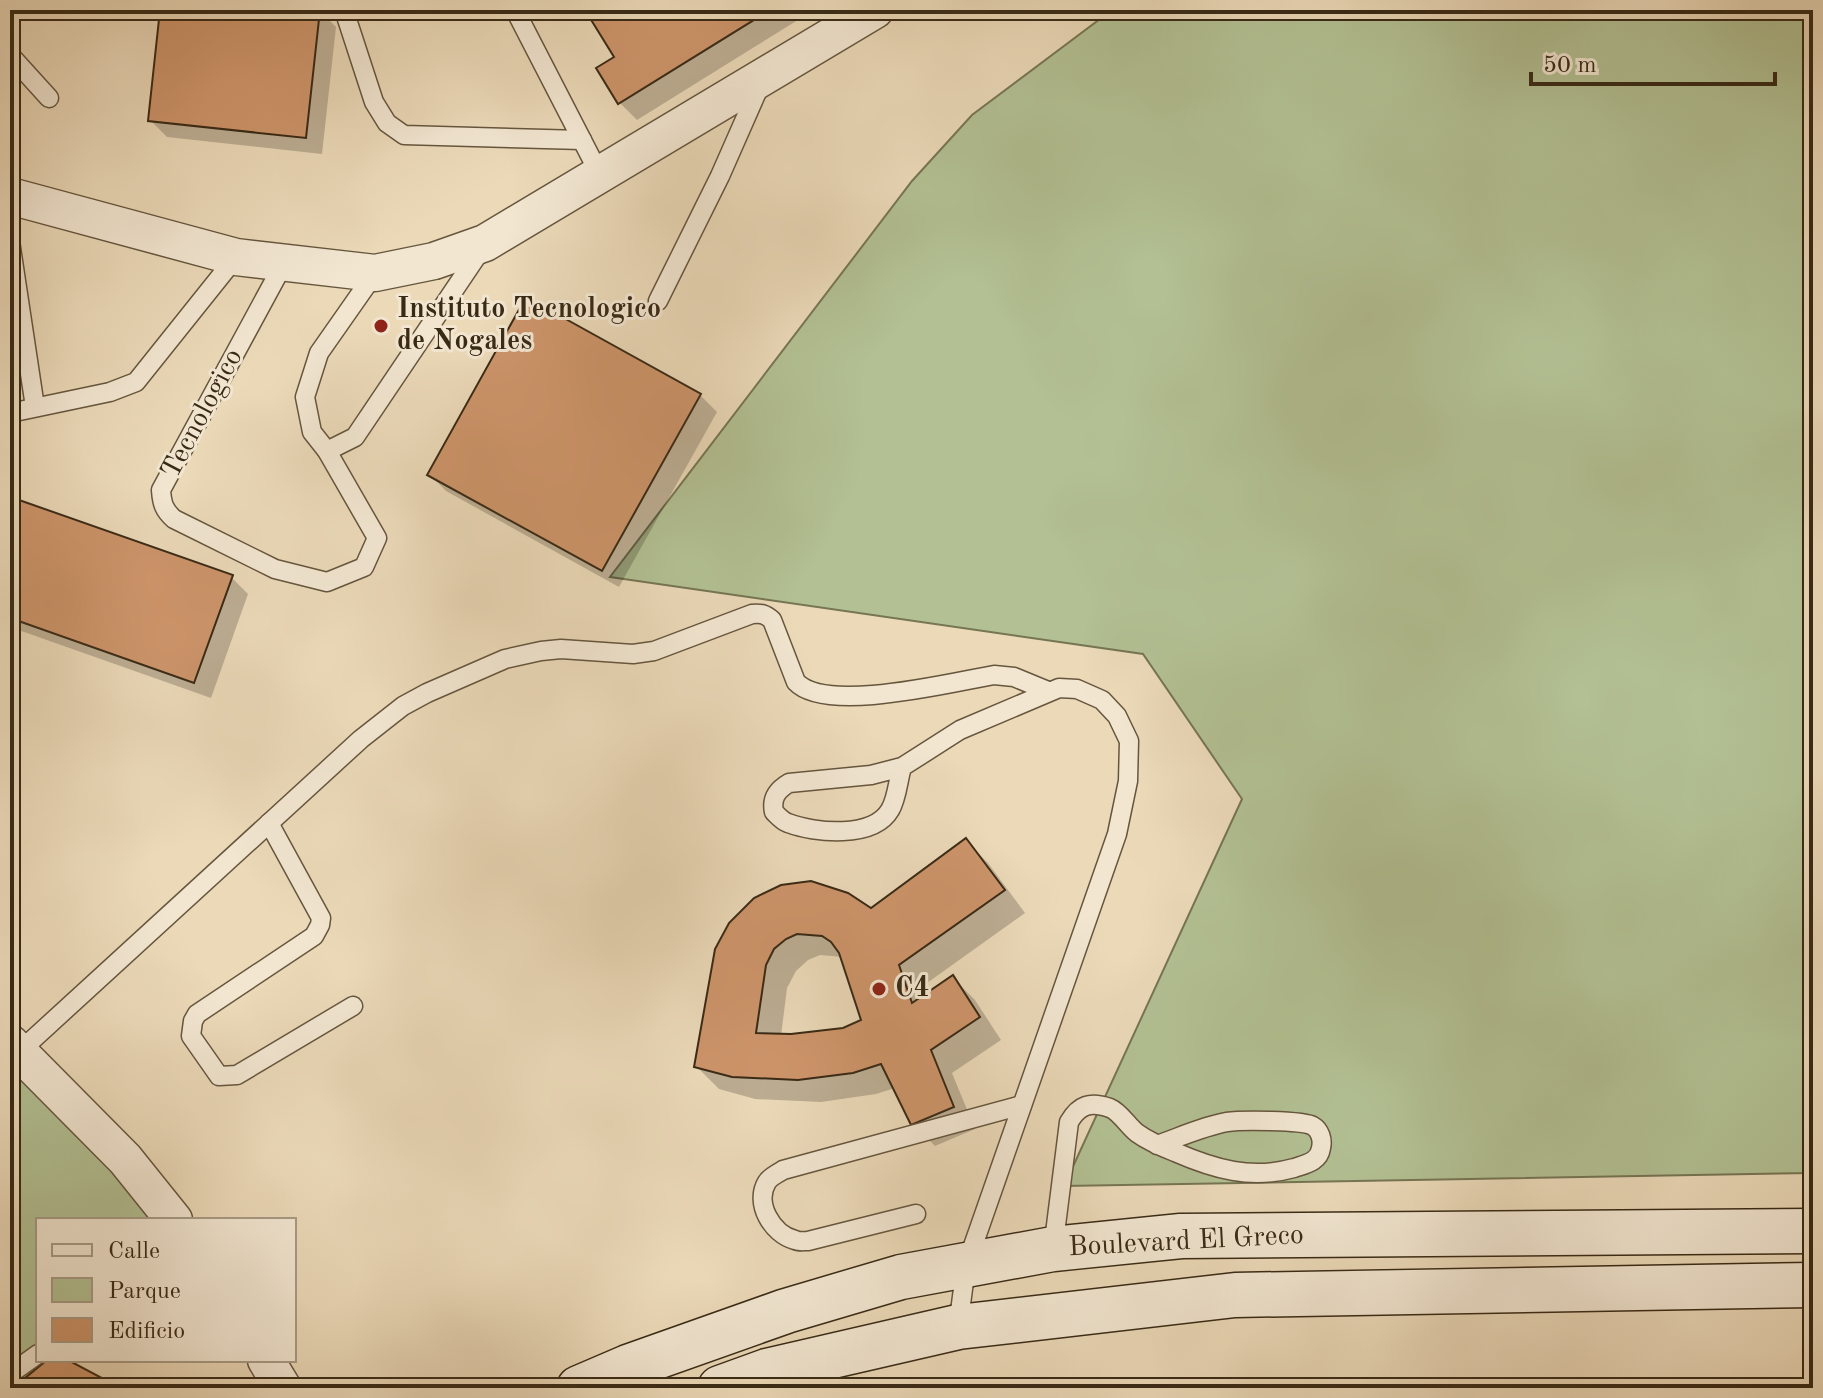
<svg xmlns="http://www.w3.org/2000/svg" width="1823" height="1398" viewBox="0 0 1823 1398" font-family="'Old Standard TT',serif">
<rect width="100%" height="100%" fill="#ebd9b8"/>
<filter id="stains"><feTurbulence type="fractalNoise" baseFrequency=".0025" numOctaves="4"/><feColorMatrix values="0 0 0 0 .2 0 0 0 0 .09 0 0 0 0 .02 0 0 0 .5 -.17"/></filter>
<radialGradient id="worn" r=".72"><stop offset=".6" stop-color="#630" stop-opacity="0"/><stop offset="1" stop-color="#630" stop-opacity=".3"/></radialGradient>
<g fill="#b2c093" stroke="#767554" stroke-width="2">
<path d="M1112 10H1813V1173L1064 1186 1242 799 1143 654 610 577 912 181 972 115Z"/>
<path d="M10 1066 124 1165 151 1220H38V1360H47L13 1388H10Z"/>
</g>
<g fill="#0003" fill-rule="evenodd">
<path d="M162 10H319L336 27 322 154 167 137 150 120Z"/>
<path d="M587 10H814L637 120 620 103 599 69 617 58Z"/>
<path d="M10 363 20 396 10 399Z"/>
<path d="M700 395 717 412 619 587 446 491 429 474Z"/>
<path d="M10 531 231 577 248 594 211 698 10 627Z"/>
<path d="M966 841 988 863 1025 913 920 988 924 998 953 978 975 1000 1001 1040 952 1073 975 1129 935 1146 913 1124 895 1088 876 1094 821 1102 755 1099 719 1089 697 1067 717 950 871 911ZM820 955 843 957 864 1021 843 1030 781 1036 787 988 796 971 808 960Z"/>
</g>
<g fill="#cd946a" stroke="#392a16" stroke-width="2" fill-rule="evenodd">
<path d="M160 10H320L306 138 148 121Z"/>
<path d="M585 10H770L618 104 596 68 614 57Z"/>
<path d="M526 297 701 394 602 571 427 475Z"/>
<path d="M19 500 233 575 194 683 10 618V525Z"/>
<path d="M966 838 1005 890 899 965 912 1003 953 975 980 1017 931 1050 954 1107 911 1125 881 1064 853 1073 798 1080 732 1077 694 1067 715 949 729 923 754 898 781 885 811 881 848 893 871 908ZM797 934 822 936 831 942 839 953 861 1020 843 1028 791 1034 756 1033 766 965 774 949 786 939Z"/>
<path d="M47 1360H68L115 1385 117 1388H13Z"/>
</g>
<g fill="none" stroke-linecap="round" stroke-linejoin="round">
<g stroke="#66563e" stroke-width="21">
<g id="lane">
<path d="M344 10 374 102 387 123 404 135 582 140"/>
<path d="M515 10 600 175"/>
<path d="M10 55 49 98"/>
<path d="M10 241 35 407"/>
<path d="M284 263 161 490C162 504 164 510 174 519L275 569 327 582 364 567 377 538 327 451 312 432 305 397 319 353 375 273"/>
<path d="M658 301 720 176 761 83"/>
<path d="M10 413 110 392 136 382 236 257"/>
<path d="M327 451 355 437 481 250"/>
<path d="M902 767C898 780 897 799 890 810 873 839 815 833 788 823 782 821 778 816 774 812 771 798 777 790 789 783L871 775 902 767 960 730 1059 688 1077 689 1102 700 1117 716 1129 741 1128 781 1117 834 966 1266 958 1327"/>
<path d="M269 823 321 918 320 925 314 936 197 1014 193 1021 191 1036 219 1076 237 1075 353 1006"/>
<path d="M19 1052 361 739 403 706 427 693 505 659 541 651 561 649 633 654 654 651 752 614C761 613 765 614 772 620L796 682C826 714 953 682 994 675L1014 677 1048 691"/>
<path d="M916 1214 808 1241C803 1241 799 1242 795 1240 772 1234 754 1203 767 1182 770 1177 777 1174 783 1170L1022 1105"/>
<path d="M1053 1249 1069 1122C1079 1105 1090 1101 1110 1108 1120 1112 1128 1126 1137 1133 1148 1141 1162 1147 1175 1152 1214 1169 1251 1180 1294 1168 1306 1164 1319 1162 1321 1148 1323 1140 1320 1130 1313 1126 1303 1120 1240 1120 1227 1122 1204 1126 1180 1137 1157 1145"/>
<path d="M10 1374 38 1354"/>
</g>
</g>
<g stroke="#66563e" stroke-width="39">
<g id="street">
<path d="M10 196 236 257 375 273 434 261 485 243 875 10"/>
<path d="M10 1043 125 1159 174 1220"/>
<path d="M266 1360 283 1388"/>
</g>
</g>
<g stroke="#392a16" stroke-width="47">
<g id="secondary">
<path d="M579 1388 628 1367 786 1311 901 1277 1053 1249 1181 1236 1813 1231"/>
<path d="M720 1388 767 1371 958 1327 1235 1295 1813 1285"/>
</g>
</g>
<use href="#lane" stroke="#f2e6d1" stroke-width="18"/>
<use href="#street" stroke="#f2e6d1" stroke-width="36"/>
<use href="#secondary" stroke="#f2e6d1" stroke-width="44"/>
</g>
<g fill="#8f2418" stroke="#f2e6d1" stroke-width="3">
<circle cx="381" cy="326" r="8"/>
<circle cx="879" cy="989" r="8"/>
</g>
<g text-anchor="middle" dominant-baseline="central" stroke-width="6" stroke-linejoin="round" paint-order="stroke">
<g font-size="28" font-weight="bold" fill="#392a16" stroke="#f2e6d1" text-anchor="start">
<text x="397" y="310">Instituto Tecnologico<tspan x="397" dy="32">de Nogales</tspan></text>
<text x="895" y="989">C4</text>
</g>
<g font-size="28" fill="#392a16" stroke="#f2e6d1">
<text transform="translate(203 414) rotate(-62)">Tecnologico</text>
<text transform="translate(1186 1242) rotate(-3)">Boulevard El Greco</text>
</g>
</g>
<rect width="1823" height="1398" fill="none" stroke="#ebd9b8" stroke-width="40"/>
<rect x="12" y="12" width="1799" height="1374" fill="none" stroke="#392a16" stroke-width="4"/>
<rect x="20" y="20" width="1783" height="1358" fill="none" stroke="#392a16" stroke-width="2"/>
<rect x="36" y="1218" width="260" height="144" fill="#f2e6d1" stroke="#a89b86" stroke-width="2"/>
<rect x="52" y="1244" width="40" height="12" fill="#f2e6d1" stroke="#a89b86" stroke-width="2"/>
<text x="108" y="1258" font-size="24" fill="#392a16">Calle</text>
<rect x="52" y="1278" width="40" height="24" fill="#b2c093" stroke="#a89b86" stroke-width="2"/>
<text x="108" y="1298" font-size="24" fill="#392a16">Parque</text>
<rect x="52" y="1318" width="40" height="24" fill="#cd946a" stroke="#a89b86" stroke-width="2"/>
<text x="108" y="1338" font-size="24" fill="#392a16">Edificio</text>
<path d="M1531 72v12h244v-12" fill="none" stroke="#392a16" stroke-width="4"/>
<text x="1543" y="72" font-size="24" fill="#392a16" stroke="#f2e6d1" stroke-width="6" paint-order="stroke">50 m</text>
<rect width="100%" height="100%" filter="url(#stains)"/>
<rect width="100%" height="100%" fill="url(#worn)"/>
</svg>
